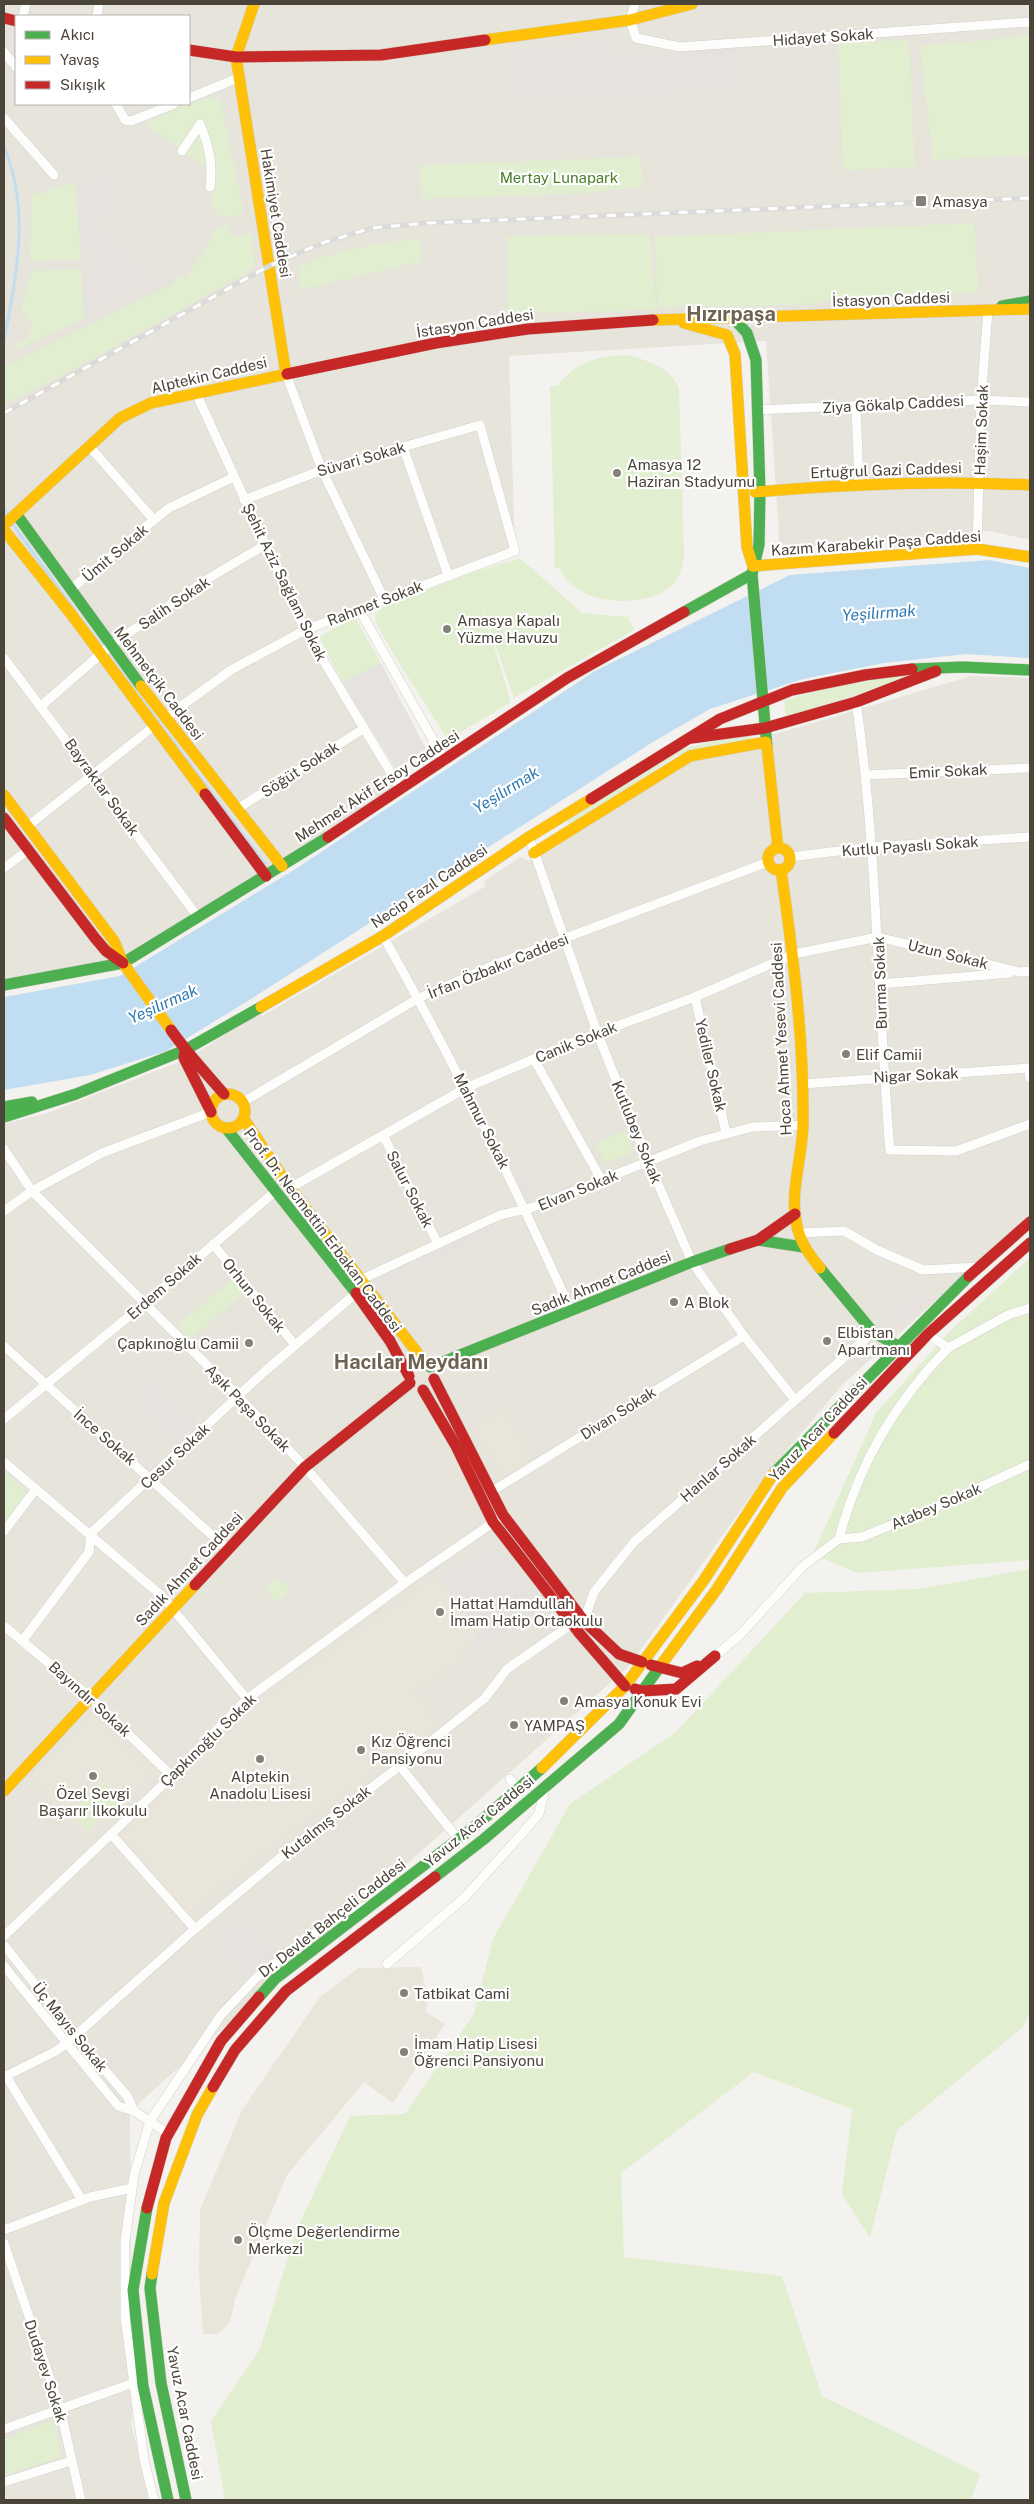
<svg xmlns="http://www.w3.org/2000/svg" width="1034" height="2504" viewBox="0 0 1034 2504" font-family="'Public Sans',sans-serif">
<rect width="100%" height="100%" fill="#f4f2ee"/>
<g fill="#e7e4dc" fill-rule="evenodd">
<path d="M4 4H1030V540L989 531 780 550 766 341 509 356 515 551 305 630 401 790 123 963 4 985ZM16 16H189V104H16Z"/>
<path d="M971 676 1030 678V1216L843 1384 766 1475 629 1666 130 2111 132 2429 152 2500H4V1124L48 1113 189 1058 260 1012 262 1016 486 886 484 881 520 857 529 861 691 759Z"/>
</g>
<path fill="#e6e2de" d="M239 1914 277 1954 244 1980 210 1940Z"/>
<g fill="#eae5da">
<path d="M503 1409 531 1459 502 1478 473 1427Z"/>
<path d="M436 1576 481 1631 463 1653 466 1657 415 1692 439 1724 362 1785 343 1794 188 1913 123 1838V1832L266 1694Z"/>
<path d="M92 1715 158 1774 89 1841 28 1779Z"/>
<path d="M421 1967 428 1999 426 2012 445 2024 393 2103 364 2082 287 2175 235 2299 230 2322 218 2334H203L199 2273 200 2210 242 2110 320 1997 358 1968Z"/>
</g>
<g fill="#e1eecf">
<path d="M1030 36V155L933 160 920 46Z"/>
<path d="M909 40 915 167 843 170 838 43Z"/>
<path d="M208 98 220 99 244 213 224 218 215 212 205 168 145 123 182 106Z"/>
<path d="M641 157 643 186 590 193 422 199 420 165Z"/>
<path d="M75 182 81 259 30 261 31 198 33 195Z"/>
<path d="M974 223 979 292 792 305 658 307 655 237Z"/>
<path d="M227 226 232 237 252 233 255 268 67 373 4 405 5 366 173 285 179 275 185 279 213 238 209 232Z"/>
<path d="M650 234 656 310 509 314 507 236Z"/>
<path d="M420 238 422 261 300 290 299 267C338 249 378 243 420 238Z"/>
<path d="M82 269 84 319 18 349 16 343 27 340 32 326 21 309 32 271Z"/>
<path d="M628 355C649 361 672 368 679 389L684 556C682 565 681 575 675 582 652 611 573 607 560 568H555L550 386H558C575 361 600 356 628 355Z"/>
<path d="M520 558 582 613 628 617 634 630 514 698 478 594 511 702 448 740 396 658 376 623 375 614 383 607 471 573Z"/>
<path d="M355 617 381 663 342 682 319 637Z"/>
<path d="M910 674 911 676 786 719 784 700 858 680Z"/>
<path d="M751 733V740L677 755 571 827 567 820 676 750Z"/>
<path d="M625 1131 633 1152 605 1164 596 1144Z"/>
<path d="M1030 1258V1560L857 1573 813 1554 876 1413 950 1331Z"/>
<path d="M233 1279 245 1292 190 1339 177 1326Z"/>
<path d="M4 1471 22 1487 25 1495 4 1523Z"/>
<path d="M1030 1569V2013L1022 2028 897 2130 870 2238 842 2194 852 2109 754 2072 621 2173 624 2257 782 2276 822 2396 980 2474 971 2500H225L211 2421 260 2349 296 2231 350 2116 405 2114 474 2014 493 1939 570 1804 676 1732 805 1593 918 1589Z"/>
<path d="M278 1578 290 1589 277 1602 265 1590Z"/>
<path d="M101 1782 119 1801 87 1831 69 1812Z"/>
<path d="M49 2421 54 2424 61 2452 59 2457 4 2476V2440Z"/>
</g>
<g fill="#e6e3df">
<path d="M618 34 619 54 745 48 746 93 506 100V50Z"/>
<path d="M119 171 125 184 104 225 106 230 138 257 136 263 173 285 142 293 84 319 77 182Z"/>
<path d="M381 663 427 751 396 770 342 682Z"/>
<path d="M548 954 558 960 583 1021 576 1024 544 956Z"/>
<path d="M518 1157 538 1197 529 1204 509 1162Z"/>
<path d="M499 1223 502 1229 418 1269 414 1262Z"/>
<path d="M402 1266 407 1274 378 1289 373 1281Z"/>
<path d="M921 1290 932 1299 901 1326 886 1316Z"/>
<path d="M153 1374 200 1425 175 1448 128 1398Z"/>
<path d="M490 1544H498L549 1604 466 1657 463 1653 481 1630 436 1576Z"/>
</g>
<path fill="#c0ddf1" d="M989 560 1030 568V658L966 654 884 663 803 679 710 709 656 740 251 999 166 1051 90 1075 4 1090V997L120 976 297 868 595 671 790 575Z"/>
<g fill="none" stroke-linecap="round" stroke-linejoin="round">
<g stroke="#c0ddf1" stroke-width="3">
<path d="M4 147C31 211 16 276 4 341"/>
<path d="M4 508 8 516"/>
<path d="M11 522 76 612"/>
<path d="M81 619 265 864"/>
</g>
<g stroke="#d2d0cb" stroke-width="10">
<g id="street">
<path d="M635 4 630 20 636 38 680 47 1030 22"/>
<path d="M23 16 26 4"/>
<path d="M97 16 99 4"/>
<path d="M4 52 16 67"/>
<path d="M189 98 238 78"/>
<path d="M116 104 125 120 131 121 174 104"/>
<path d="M4 118 54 175"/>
<path d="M200 124C209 146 213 164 210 187"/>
<path d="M182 151 200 124"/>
<path d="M286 374 322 470 384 599"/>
<path d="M196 393 305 630 401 790"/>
<path d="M856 406 859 483"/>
<path d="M756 410 981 400 1030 402"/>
<path d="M403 447 448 575"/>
<path d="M154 520 169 508 234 477"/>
<path d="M977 549 981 400 988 311"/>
<path d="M70 590 154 520 89 446"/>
<path d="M359 609 445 761"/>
<path d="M4 658 198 917"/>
<path d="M856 702C878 851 877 1001 890 1150L956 1151 1030 1124"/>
<path d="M41 706 111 645 206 580 265 545"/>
<path d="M165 718 231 670 305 630 515 551 480 425 322 470 244 500"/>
<path d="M866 775 1030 768"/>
<path d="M237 809 363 729"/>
<path d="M28 826 154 726"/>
<path d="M529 837 597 1032 648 1161 692 1262 744 1336 795 1400"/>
<path d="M790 857 871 847 1030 837"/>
<path d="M4 868 28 850"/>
<path d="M383 936C452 1058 514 1183 571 1311"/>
<path d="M880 984 1010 973"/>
<path d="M695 997 726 1133"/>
<path d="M534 1059 602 1181"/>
<path d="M1029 1068 1030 1078"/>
<path d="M802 1084 1030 1068"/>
<path d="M243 1102 419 998 496 964 768 862"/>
<path d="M383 1135 438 1244"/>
<path d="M4 1149 32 1191 239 1397 305 1467 405 1583"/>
<path d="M290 1188 466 1088 571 1043 695 997 794 954 878 937 1019 972 1030 971"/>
<path d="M4 1211 32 1191 102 1153 211 1112"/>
<path d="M799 1233 844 1231 877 1250 923 1270 978 1267"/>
<path d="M213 1244 295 1345"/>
<path d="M360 1280 500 1215 531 1208 700 1141 753 1127 803 1125"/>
<path d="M928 1334 948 1348 1008 1315 1030 1308"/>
<path d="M4 1346 227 1549"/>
<path d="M948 1348C895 1402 858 1465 839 1539L862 1537 950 1501 1030 1464"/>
<path d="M4 1419 145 1303 277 1190"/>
<path d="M4 1462 162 1596 247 1699"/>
<path d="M492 1491 744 1336"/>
<path d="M4 1531 36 1489"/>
<path d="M4 1626 91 1698 172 1776"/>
<path d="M23 1640 89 1552 91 1533 264 1372 355 1294"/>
<path d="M715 1656 740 1635 803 1566 839 1539"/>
<path d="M400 1766 458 1839"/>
<path d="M510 1779 518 1790"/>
<path d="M111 1834 195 1929"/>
<path d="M4 1936 172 1776 247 1699 405 1583 497 1520"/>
<path d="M4 1945 75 2035 127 2096 134 2111"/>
<path d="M387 1964 465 1897 519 1837 539 1814 545 1788"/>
<path d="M4 1966 118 2106 134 2111 169 2134"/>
<path d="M6 2076 82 2200"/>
<path d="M4 2077 56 2051 67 2043 195 1929 299 1842 400 1766 485 1698 507 1669 572 1624 584 1621 594 1592 634 1542 873 1332"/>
<path d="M4 2230 90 2197 132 2188"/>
<path d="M4 2243 60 2408 81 2500"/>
<path d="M4 2429 133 2383"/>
<path d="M4 2482 71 2461"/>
<path d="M154 2500 144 2460 125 2317V2241L134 2175 150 2121 221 2015 256 1978 344 1911 367 1906"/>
</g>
</g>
<g stroke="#d3cfc5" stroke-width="12">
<g id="fast">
<path d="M1002 306 1030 301"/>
<path d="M734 319 747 333 756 360 760 492 759 545 752 574 767 747"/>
<path d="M17 515 141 686"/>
<path d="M684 612 752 574"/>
<path d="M912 669 963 667 1030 670"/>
<path d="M4 985 123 963 328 837"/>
<path d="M4 1107 32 1102"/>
<path d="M4 1117 76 1094 185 1050 261 1007"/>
<path d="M226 1128 356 1293"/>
<path d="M758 1240 803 1247"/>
<path d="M820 1268 873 1332 898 1346"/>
<path d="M430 1367 692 1262 730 1249"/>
<path d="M774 1473 969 1276"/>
<path d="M435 1877 484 1839 619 1724 661 1665"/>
<path d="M259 1997 275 1979 474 1827 542 1768"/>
<path d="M147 2208 133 2290 143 2386 168 2500"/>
<path d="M152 2274 150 2288 161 2383 186 2500"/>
</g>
</g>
<g stroke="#d3cfc5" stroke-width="12">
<g id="slow">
<path d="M254 4 236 57 286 374"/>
<path d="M485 40 630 20 692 4"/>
<path d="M653 320 1030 309"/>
<path d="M684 323 727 335 735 354 747 547 753 566"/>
<path d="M755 492C847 484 937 480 1030 485"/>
<path d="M4 525 120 418 151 403 287 374"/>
<path d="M4 530 71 614 205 794"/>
<path d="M753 566 977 549 1030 557"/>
<path d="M141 686 282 866"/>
<path d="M767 747 778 848"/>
<path d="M4 795 114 941 123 963 171 1030"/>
<circle cx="779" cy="859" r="11"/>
<path d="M534 853 690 756 766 742"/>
<path d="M781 870C793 954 804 1039 803 1123 803 1156 790 1189 796 1221 799 1241 808 1253 820 1268"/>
<path d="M261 1007 383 936 529 837 591 799"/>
<circle cx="228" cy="1111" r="17"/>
<path d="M244 1119 290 1188 426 1364"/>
<path d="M661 1665 717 1589 782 1488 834 1433"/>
<path d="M542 1768 625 1686 704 1580 774 1473"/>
<path d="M4 1791 195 1585"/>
<path d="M152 2274 164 2203 197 2115 213 2087"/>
</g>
</g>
<g stroke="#d3cfc5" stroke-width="12">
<g id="jam">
<path d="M4 18 16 21"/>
<path d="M189 50 236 57 381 55 485 40"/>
<path d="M287 374 436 343 528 329 653 320"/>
<path d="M692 738 765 728 856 702 936 671"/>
<path d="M205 794 266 876"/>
<path d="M591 799 720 719 792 690 865 675 912 669"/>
<path d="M4 818 95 938 106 951 123 963"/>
<path d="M328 837 567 678 684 612"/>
<path d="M171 1030C187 1053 206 1073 224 1094"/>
<path d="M185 1050 184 1058 211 1112"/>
<path d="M730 1249 758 1240 795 1214"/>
<path d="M969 1276 1030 1222"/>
<path d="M356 1293 390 1341 409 1376"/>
<path d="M434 1379 503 1515 584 1621 619 1654 642 1662"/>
<path d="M423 1390 456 1446 493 1522 580 1634 625 1686"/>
<path d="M834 1433 928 1334 1030 1243"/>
<path d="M195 1585 305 1467 410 1383"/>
<path d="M651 1665 682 1673 697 1666"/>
<path d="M635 1689 642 1691 676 1689 715 1656"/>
<path d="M213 2087 235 2050 286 1991 435 1877"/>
<path d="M147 2208 166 2138 221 2041 259 1997"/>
</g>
</g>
<use href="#street" stroke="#fdfdfc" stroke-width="9"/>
<use href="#fast" stroke="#4caf50" stroke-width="11"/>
<use href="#slow" stroke="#ffc107" stroke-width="11"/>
<use href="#jam" stroke="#c62828" stroke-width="11"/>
<g stroke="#dbdbda" stroke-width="5">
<path id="rail" d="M4 413 269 266 322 243 372 228 427 223 1030 198"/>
</g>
<use href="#rail" stroke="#fff" stroke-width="3" stroke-dasharray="9" stroke-linecap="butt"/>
</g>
<g fill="#868178" stroke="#fff" stroke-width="2">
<rect x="915" y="195" width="12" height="12" rx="2.5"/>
<circle cx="617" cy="473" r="5"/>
<circle cx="447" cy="629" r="5"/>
<circle cx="846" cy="1054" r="5"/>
<circle cx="674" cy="1302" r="5"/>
<circle cx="827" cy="1341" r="5"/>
<circle cx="249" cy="1343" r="5"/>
<circle cx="440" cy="1612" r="5"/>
<circle cx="564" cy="1701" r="5"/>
<circle cx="514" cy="1725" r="5"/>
<circle cx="361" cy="1750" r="5"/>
<circle cx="260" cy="1759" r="5"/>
<circle cx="93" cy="1776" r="5"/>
<circle cx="404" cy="1993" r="5"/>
<circle cx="404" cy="2052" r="5"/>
<circle cx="238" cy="2240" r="5"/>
</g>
<g text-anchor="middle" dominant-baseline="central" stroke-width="4.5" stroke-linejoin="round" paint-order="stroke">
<g font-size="15" fill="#4b4439" stroke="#fff">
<text transform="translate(823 37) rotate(-4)">Hidayet Sokak</text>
<text transform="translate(276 213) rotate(81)">Hakimiyet Caddesi</text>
<text transform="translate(891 299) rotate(-2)">İstasyon Caddesi</text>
<text transform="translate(475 323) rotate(-9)">İstasyon Caddesi</text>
<text transform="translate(209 375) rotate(-13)">Alptekin Caddesi</text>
<text transform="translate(893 404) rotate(-3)">Ziya Gökalp Caddesi</text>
<text transform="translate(981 430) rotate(-88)">Haşim Sokak</text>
<text transform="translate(361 459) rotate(-16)">Süvari Sokak</text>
<text transform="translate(886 470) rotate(-2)">Ertuğrul Gazi Caddesi</text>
<text transform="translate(876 543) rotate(-4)">Kazım Karabekir Paşa Caddesi</text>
<text transform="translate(115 553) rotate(-40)">Ümit Sokak</text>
<text transform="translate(285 582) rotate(64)">Şehit Aziz Sağlam Sokak</text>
<text transform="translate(174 603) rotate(-34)">Salih Sokak</text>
<text transform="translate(375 603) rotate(-21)">Rahmet Sokak</text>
<text transform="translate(159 683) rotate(53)">Mehmetçik Caddesi</text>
<text transform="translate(300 769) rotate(-33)">Söğüt Sokak</text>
<text transform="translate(948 771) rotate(-3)">Emir Sokak</text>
<text transform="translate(377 786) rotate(-33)">Mehmet Akif Ersoy Caddesi</text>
<text transform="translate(102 787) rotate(54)">Bayraktar Sokak</text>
<text transform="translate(910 846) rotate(-4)">Kutlu Payaslı Sokak</text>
<text transform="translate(429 886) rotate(-34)">Necip Fazıl Caddesi</text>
<text transform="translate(948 954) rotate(14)">Uzun Sokak</text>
<text transform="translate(498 966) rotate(-22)">İrfan Özbakır Caddesi</text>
<text transform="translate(880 983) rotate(-92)">Burma Sokak</text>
<text transform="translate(781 1039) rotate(-93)">Hoca Ahmet Yesevi Caddesi</text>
<text transform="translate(576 1042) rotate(-22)">Canik Sokak</text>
<text transform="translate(711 1065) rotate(77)">Yediler Sokak</text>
<text transform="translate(916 1075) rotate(-3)">Nigar Sokak</text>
<text transform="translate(482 1121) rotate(63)">Mahmur Sokak</text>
<text transform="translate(637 1132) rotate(68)">Kutlubey Sokak</text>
<text transform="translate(410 1189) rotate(63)">Salur Sokak</text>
<text transform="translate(578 1190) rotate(-22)">Elvan Sokak</text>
<text transform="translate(323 1230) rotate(53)">Prof. Dr. Necmettin Erbakan Caddesi</text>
<text transform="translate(601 1283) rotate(-22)">Sadık Ahmet Caddesi</text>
<text transform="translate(164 1286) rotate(-41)">Erdem Sokak</text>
<text transform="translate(254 1295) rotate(51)">Orhun Sokak</text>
<text transform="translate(248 1408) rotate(46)">Aşık Paşa Sokak</text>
<text transform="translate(618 1413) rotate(-32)">Divan Sokak</text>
<text transform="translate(818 1429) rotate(-47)">Yavuz Acar Caddesi</text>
<text transform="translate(105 1437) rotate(41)">İnce Sokak</text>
<text transform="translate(175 1456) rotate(-43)">Cesur Sokak</text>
<text transform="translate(718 1468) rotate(-41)">Hanlar Sokak</text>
<text transform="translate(936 1506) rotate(-23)">Atabey Sokak</text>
<text transform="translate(189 1569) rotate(-47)">Sadık Ahmet Caddesi</text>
<text transform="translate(90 1699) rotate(42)">Bayındır Sokak</text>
<text transform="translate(208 1740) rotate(-44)">Çapkınoğlu Sokak</text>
<text transform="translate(479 1821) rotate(-39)">Yavuz Acar Caddesi</text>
<text transform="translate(326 1822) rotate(-38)">Kutalmış Sokak</text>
<text transform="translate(332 1918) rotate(-38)">Dr. Devlet Bahçeli Caddesi</text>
<text transform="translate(70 2027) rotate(51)">Üç Mayıs Sokak</text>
<text transform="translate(46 2371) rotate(72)">Dudayev Sokak</text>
<text transform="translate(185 2413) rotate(79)">Yavuz Acar Caddesi</text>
</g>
<g font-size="15" fill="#4a7f2a" stroke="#fff">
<text x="559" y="177">Mertay Lunapark</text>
</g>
<g font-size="15" fill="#4b4439" stroke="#fff" text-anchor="start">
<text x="932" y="201">Amasya</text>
<text x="627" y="464">Amasya 12<tspan x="627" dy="17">Haziran Stadyumu</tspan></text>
<text x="457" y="620">Amasya Kapalı<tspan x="457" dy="17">Yüzme Havuzu</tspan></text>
<text x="856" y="1054">Elif Camii</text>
<text x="684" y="1302">A Blok</text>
<text x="837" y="1332">Elbistan<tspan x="837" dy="17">Apartmanı</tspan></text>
<text x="239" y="1343" text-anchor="end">Çapkınoğlu Camii</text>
<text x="450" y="1603">Hattat Hamdullah<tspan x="450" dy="17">İmam Hatip Ortaokulu</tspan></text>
<text x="574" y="1701">Amasya Konuk Evi</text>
<text x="524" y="1725">YAMPAŞ</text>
<text x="371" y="1741">Kız Öğrenci<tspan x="371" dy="17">Pansiyonu</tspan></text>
<text x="260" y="1776" text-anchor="middle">Alptekin<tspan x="260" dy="17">Anadolu Lisesi</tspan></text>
<text x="93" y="1793" text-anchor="middle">Özel Sevgi<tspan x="93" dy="17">Başarır İlkokulu</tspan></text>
<text x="414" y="1993">Tatbikat Cami</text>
<text x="414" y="2043">İmam Hatip Lisesi<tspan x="414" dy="17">Öğrenci Pansiyonu</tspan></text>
<text x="248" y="2231">Ölçme Değerlendirme<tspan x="248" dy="17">Merkezi</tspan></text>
</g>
<g font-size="16" font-style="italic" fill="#2e7ab2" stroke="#fff">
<text transform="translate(879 613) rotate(-4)">Yeşilırmak</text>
<text transform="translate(506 790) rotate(-32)">Yeşilırmak</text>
<text transform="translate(163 1004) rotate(-24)">Yeşilırmak</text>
</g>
<g font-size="20" font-weight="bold" fill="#6e6250" stroke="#fff">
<text x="731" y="314">Hızırpaşa</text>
<text x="411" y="1362">Hacılar Meydanı</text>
</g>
</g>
<rect width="1034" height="2504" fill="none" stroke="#4b4439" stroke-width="10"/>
<rect x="15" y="15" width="175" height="90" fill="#ffffff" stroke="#b7b4b0"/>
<rect x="25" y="31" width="25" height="8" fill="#4caf50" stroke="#b7b4b0"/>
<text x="60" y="40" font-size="15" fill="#4b4439">Akıcı</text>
<rect x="25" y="56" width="25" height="8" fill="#ffc107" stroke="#b7b4b0"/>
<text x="60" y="65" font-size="15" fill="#4b4439">Yavaş</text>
<rect x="25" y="81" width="25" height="8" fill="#c62828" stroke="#b7b4b0"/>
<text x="60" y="90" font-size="15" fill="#4b4439">Sıkışık</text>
</svg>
